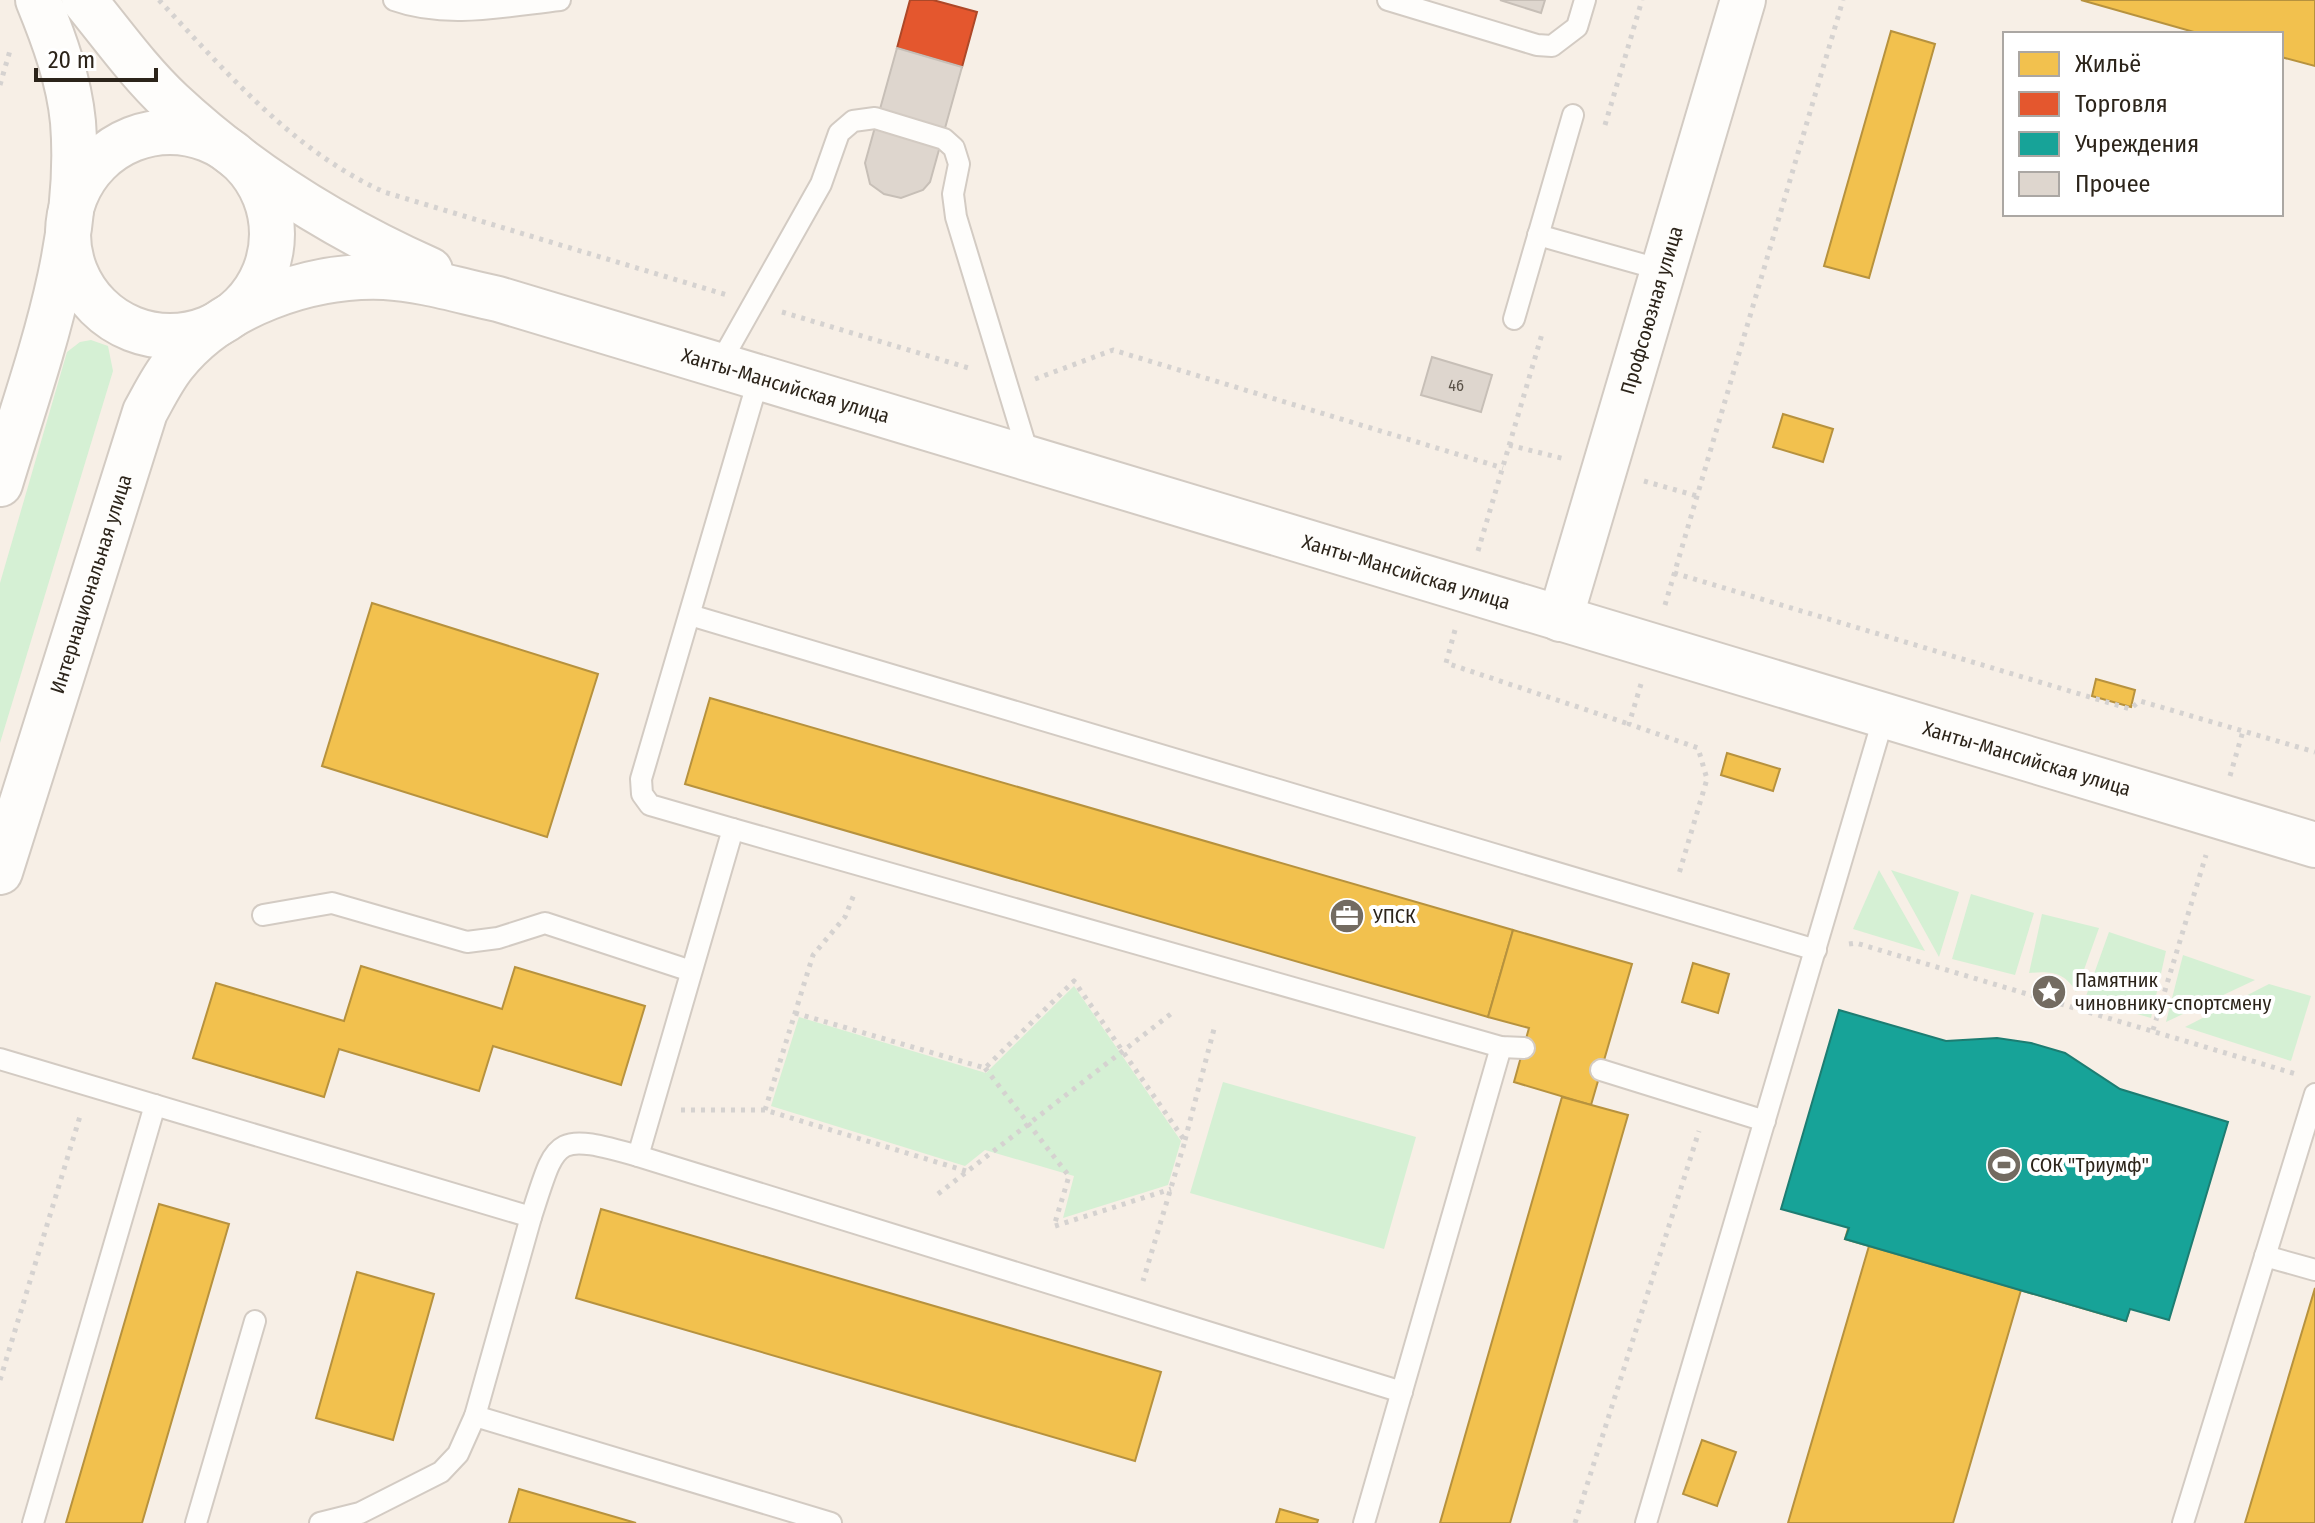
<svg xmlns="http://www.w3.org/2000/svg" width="2315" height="1523" viewBox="0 0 2315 1523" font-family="'Fira Sans Condensed',sans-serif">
<rect width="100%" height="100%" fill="#f7efe6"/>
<g fill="#d5f0d4">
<path d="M91 340 108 346 113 371 0 743V583L67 352 80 342Z"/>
<path d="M1879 870 1925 951 1853 929Z"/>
<path d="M1891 870 1959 892 1939 957Z"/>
<path d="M1971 894 2034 913 2015 975 1952 959Z"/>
<path d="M2042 914 2099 928 2076 992C2065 972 2051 971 2029 973Z"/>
<path d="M2109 932 2166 951 2151 1018 2085 999Z"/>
<path d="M2183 955 2255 980 2166 1022Z"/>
<path d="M2269 984 2311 996 2291 1061 2185 1027Z"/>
<path d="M1074 986 1181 1141 1168 1185 1063 1218 1074 1176 985 1150 965 1166 771 1106 799 1017 986 1073Z"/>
<path d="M1223 1082 1416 1137 1384 1249 1190 1193Z"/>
</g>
<g fill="#f2c14e" stroke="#b7923e" stroke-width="2">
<path d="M2081 0H2315V66L2281 57V34H2201Z"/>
<path d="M1891 31 1935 44 1869 278 1824 266Z"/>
<path d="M1783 414 1833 429 1823 462 1773 447Z"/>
<path d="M372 603 598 674 547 837 322 766Z"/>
<path d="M2096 679 2135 690 2131 707 2092 696Z"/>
<path d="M710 698 1513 930 1488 1017 685 784Z"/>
<path d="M1727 753 1780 769 1773 791 1721 775Z"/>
<path d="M1513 930 1632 964 1591 1105 1514 1082 1529 1028 1488 1017Z"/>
<path d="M1693 963 1729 974 1718 1013 1682 1002Z"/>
<path d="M361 966 502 1009 515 967 645 1006 621 1085 493 1046 479 1091 339 1049 324 1097 193 1058 216 983 344 1021Z"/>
<path d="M1896 1063 2178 1145 2126 1321 1845 1239Z"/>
<path d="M1562 1097 1628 1115 1510 1523H1440Z"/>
<path d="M159 1204 229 1224 142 1523H66Z"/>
<path d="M601 1209 1161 1372 1135 1461 576 1298Z"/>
<path d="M1869 1246 2021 1290 1953 1523H1788Z"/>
<path d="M357 1272 434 1294 393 1440 316 1418Z"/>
<path d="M2315 1288V1523H2245Z"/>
<path d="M1702 1440 1736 1452 1717 1506 1683 1494Z"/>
<path d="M519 1489 636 1523H509Z"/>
<path d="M1280 1509 1318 1520 1317 1523H1276Z"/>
</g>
<path fill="#e4572e" stroke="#ad4828" stroke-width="2" d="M910 0H933L977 12 962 67 897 48Z"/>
<path fill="#17a398" stroke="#1d7d72" stroke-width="2" d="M1839 1010 1946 1041 1997 1038 2031 1043 2065 1053 2120 1089 2228 1122 2169 1320 2130 1309 2126 1321 1845 1239 1849 1228 1781 1209Z"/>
<g fill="#ded6ce" stroke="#c7bfb7" stroke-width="2">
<path d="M1500 0H1545L1541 13Z"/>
<path d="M897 48 962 67 930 182 923 190 901 198 884 194 870 184 865 163Z"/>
<path d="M1432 357 1492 375 1481 412 1421 395Z"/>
</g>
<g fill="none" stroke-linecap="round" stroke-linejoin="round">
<g stroke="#d3cbc3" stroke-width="24">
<g id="service">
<path d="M394 0C447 19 505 6 560 0"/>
<path d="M1388 0 1537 45 1552 46 1577 27 1585 0"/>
<path d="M1538 235 1662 270"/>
<path d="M1514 319 1573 115"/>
<path d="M719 365 821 184 839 133 853 121 875 118 944 139 954 148 959 164 953 194 956 217 1029 457"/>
<path d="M690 615 1816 950"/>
<path d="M733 829 1501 1047 1524 1048"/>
<path d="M263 915 332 903 467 942 498 938 545 923 691 971"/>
<path d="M0 1059 531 1217C557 1137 553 1132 638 1156L733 829 650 805 642 794 641 779 759 377"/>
<path d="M1601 1070 1765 1121"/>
<path d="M638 1156 1402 1392"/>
<path d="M2265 1256 2315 1270"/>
<path d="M475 1416 831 1523"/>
<path d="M33 1523 155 1105"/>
<path d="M196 1523 255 1321"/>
<path d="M320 1523 360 1513 441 1472 458 1454 475 1416 531 1217"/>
<path d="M1364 1523 1501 1047"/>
<path d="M1646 1523 1884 716"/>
<path d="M2183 1523 2315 1094"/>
</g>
</g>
<g stroke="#d3cbc3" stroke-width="48">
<g id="secondary">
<path id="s1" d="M1560 619 1743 0"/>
</g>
</g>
<g stroke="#d3cbc3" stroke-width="48">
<g id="primary">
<path d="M84 0C112 34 138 71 171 102 246 172 336 228 430 270"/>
<circle cx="170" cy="234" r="102"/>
<path d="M0 484C35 368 83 246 73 122 69 80 54 39 38 0"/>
<path id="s2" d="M0 872 145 412C154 396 162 379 174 364 221 305 310 274 384 277 422 279 461 291 498 299L2315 845"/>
</g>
</g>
<g stroke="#d5d2d0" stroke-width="5" stroke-dasharray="4 6" stroke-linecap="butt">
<path d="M159 0C227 73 292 150 384 192L727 295"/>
<path d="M0 85 11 47"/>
<path d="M1605 125 1642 0"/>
<path d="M782 312 972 369"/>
<path d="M1035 379 1113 350 1503 468"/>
<path d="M1509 445 1565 459"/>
<path d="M1644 481 1697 496"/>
<path d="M1478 551 1542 334"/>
<path d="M1674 573 2130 709 2140 701 2315 752"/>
<path d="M1665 605 1843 0"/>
<path d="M1455 630 1446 663 1629 724"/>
<path d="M1641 684 1629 724 1698 748 1707 779 1678 877"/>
<path d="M2230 776 2243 731"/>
<path d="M1849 944 1856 943 2296 1074"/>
<path d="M795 1013 985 1068 1074 981 1185 1141 1143 1281"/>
<path d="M2153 1030 2206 855"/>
<path d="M985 1068 1069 1176 1054 1226"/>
<path d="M681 1110H765L966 1171"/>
<path d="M765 1110 813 955 845 917 855 892"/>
<path d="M1185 1140 1214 1029"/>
<path d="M938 1194 1172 1013"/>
<path d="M1055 1226 1171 1189"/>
<path d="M0 1380 81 1113"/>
<path d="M1575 1523 1699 1131"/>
</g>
<use href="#service" stroke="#fefdfb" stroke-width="20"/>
<use href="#secondary" stroke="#fefdfb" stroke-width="44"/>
<use href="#primary" stroke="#fefdfb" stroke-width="44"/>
</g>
<defs>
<g id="office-disc" transform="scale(1.8)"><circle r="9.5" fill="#736b61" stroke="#fff"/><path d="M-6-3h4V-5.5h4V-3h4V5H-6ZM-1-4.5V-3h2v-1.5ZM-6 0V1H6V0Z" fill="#fff"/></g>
<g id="sight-disc" transform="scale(1.8)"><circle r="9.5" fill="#736b61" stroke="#fff"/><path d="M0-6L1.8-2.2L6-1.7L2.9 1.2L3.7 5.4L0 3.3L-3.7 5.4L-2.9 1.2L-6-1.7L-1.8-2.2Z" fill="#fff"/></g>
<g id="stadium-disc" transform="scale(1.8)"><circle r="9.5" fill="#736b61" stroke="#fff"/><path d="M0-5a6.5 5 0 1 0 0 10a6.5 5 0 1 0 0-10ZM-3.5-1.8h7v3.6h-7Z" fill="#fff"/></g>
</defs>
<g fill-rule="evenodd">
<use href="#office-disc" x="1347" y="916"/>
<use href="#sight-disc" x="2049" y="992"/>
<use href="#stadium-disc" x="2004" y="1165"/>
</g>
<g text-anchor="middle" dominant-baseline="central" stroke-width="8" stroke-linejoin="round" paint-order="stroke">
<g font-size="16" fill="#5a5248">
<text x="1456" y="385">46</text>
</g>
<g font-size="20" fill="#2c241a" stroke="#fff">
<text stroke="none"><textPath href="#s1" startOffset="322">Профсоюзная улица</textPath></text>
<text stroke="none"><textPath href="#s2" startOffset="1190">Ханты-Мансийская улица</textPath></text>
<text stroke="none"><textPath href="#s2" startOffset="1838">Ханты-Мансийская улица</textPath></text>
<text stroke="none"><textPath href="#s2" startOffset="302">Интернациональная улица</textPath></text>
<text stroke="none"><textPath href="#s2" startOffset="2486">Ханты-Мансийская улица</textPath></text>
</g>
<g font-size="20" fill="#2c241a" stroke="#fff" text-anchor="start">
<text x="1373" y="916">УПСК</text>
<text x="2075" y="980">Памятник<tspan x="2075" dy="23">чиновнику-спортсмену</tspan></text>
<text x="2030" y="1165">СОК "Триумф"</text>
</g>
</g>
<rect x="2003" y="32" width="280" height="184" fill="#ffffff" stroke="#aba7a3" stroke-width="2"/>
<rect x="2019" y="52" width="40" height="24" fill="#f2c14e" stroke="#aba7a3" stroke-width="2"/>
<text x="2075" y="72" font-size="24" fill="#2c241a">Жильё</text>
<rect x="2019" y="92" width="40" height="24" fill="#e4572e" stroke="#aba7a3" stroke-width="2"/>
<text x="2075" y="112" font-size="24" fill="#2c241a">Торговля</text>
<rect x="2019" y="132" width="40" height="24" fill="#17a398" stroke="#aba7a3" stroke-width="2"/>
<text x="2075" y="152" font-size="24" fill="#2c241a">Учреждения</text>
<rect x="2019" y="172" width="40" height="24" fill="#ded6ce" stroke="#aba7a3" stroke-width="2"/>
<text x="2075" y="192" font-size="24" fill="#2c241a">Прочее</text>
<path d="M36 68v12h120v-12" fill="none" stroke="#2c241a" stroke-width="4"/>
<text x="48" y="68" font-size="24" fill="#2c241a" stroke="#ffffff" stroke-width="6" paint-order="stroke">20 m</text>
</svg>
